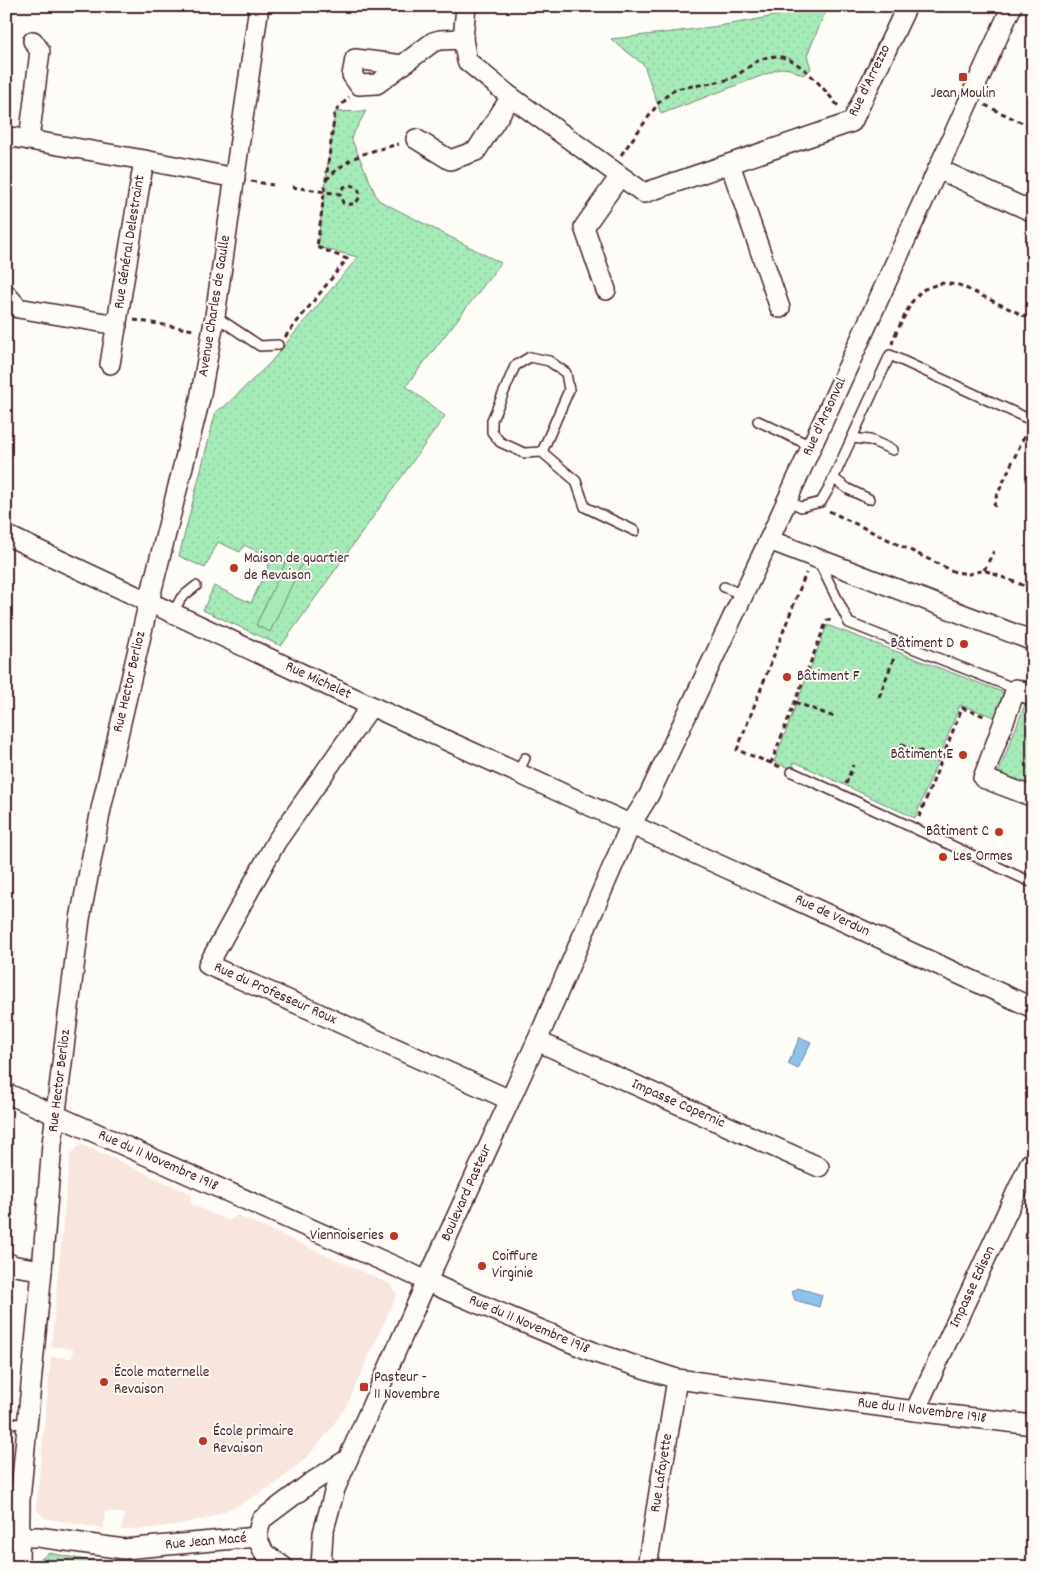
<svg xmlns="http://www.w3.org/2000/svg" width="1039" height="1573" viewBox="0 0 1039 1573" font-family="Dekko,sans-serif">
<defs>
<pattern id="grass-dots" width="8" height="8" patternUnits="userSpaceOnUse" patternTransform="scale(1.25)"><rect width="8" height="8" fill="#a5ebb8"/><path d="M2 2h.1M6 6h.1" fill="none" stroke="#90c99e" stroke-width="1.8" stroke-linecap="round"/></pattern>
</defs>
<rect width="100%" height="100%" fill="#fdfcf7"/>
<filter id="ink" filterUnits="userSpaceOnUse"><feTurbulence type="fractalNoise" baseFrequency=".02" numOctaves="2"/><feDisplacementMap in="SourceGraphic" scale="10" xChannelSelector="R" yChannelSelector="G"/><feConvolveMatrix kernelMatrix="1 2 1 2 8 2 1 2 1" color-interpolation-filters="sRGB"/></filter>
<g filter="url(#ink)">
<path fill="#f8e6de" d="M81 1144 191 1194V1204L229 1221 237 1215 390 1284 397 1294 347 1405 327 1434 307 1457 274 1485 239 1505 208 1518 175 1525 146 1529 121 1530 125 1514 105 1511 104 1529 44 1518 36 1509 51 1357 72 1358 73 1349 51 1346 70 1154Z"/>
<g fill="url(#grass-dots)" stroke="#788572">
<path d="M814 6H828L807 55 811 69 803 75 790 69 782 68 661 114 644 65 611 39C679 31 748 25 814 6Z"/>
<path d="M366 111 351 138 378 200 501 263 406 386 445 416 281 646 203 610 214 586 251 603 272 558 244 545 240 552 218 542 205 568 179 556 216 411 224 407 269 364 358 257 317 247 335 112Z"/>
<path d="M827 625 1005 693 995 717 960 705 915 818 795 762 791 769 774 762Z"/>
<path d="M1026 702 1033 704V787L998 774Z"/>
<path d="M49 1553 122 1567H125H30Z"/>
</g>
<path fill="#a5ebb8" stroke="#788572" d="M289 555 303 561 270 632 256 625Z"/>
<g fill="#8dc3eb" stroke="#72819e">
<path d="M800 1037 811 1042 798 1069 788 1064Z"/>
<path d="M798 1288 822 1295 819 1307 795 1300 792 1292Z"/>
</g>
<g fill="none" stroke-linecap="round" stroke-linejoin="round">
<g stroke="#4a1f2b" stroke-width="12">
<g id="lane">
<path d="M215 316 260 346 278 345"/>
<path d="M758 421 811 446"/>
<path d="M852 438 870 440 893 450"/>
<path d="M542 452 524 453 500 442 492 432V420L515 366 530 357 549 361 566 373 569 390 542 452 576 481 585 507 635 531"/>
<path d="M833 478 848 489 869 499"/>
<path d="M787 500 801 507 821 502 828 490 890 355 1033 421"/>
<path d="M818 560 849 623 1016 689"/>
<path d="M724 587 743 595"/>
<path d="M173 613 181 598 196 586"/>
<path d="M792 772 1033 883"/>
<path d="M518 773 525 758"/>
<path d="M6 1420 11 1423 28 1425"/>
</g>
</g>
<g stroke="#4a1f2b" stroke-width="22">
<g id="street">
<path d="M466 6 463 39 467 61 511 97 644 193 852 122 907 6"/>
<path d="M403 65 355 59 352 75 359 85 377 84 433 42 440 40 463 39"/>
<path d="M6 136 144 160 235 178"/>
<path d="M416 139 450 160 476 151 511 97"/>
<path d="M29 140 40 51 33 41"/>
<path d="M730 164 780 308"/>
<path d="M938 169 1033 212"/>
<path d="M606 290 584 227 620 176"/>
<path d="M6 294 18 308 117 325"/>
<path d="M110 364 144 160"/>
<path d="M6 535 371 706 1033 1008"/>
<path d="M769 540 1033 641"/>
<path d="M1033 696 1016 689 983 778 1033 797"/>
<path d="M371 706 276 842 208 965 309 1009 510 1100"/>
<path d="M537 1041 819 1167"/>
<path d="M6 1093 401 1269 446 1290 596 1353 677 1379 915 1411 1033 1425"/>
<path d="M6 1262 15 1266 42 1270"/>
<path d="M915 1411 1030 1163"/>
<path d="M6 1537H38L124 1549 257 1537 264 1553 284 1567"/>
<path d="M257 1537 261 1520 309 1484 348 1459"/>
<path d="M19 1567 20 1500 42 1270 52 1144 80 919 101 809 149 601 200 399 215 316 259 6"/>
<path d="M321 1567 323 1533 335 1489 348 1459 427 1281 537 1041 631 824 649 795 769 540 1012 6"/>
<path d="M647 1567 677 1379"/>
</g>
</g>
<g stroke="#4a1f2b" stroke-width="3" stroke-dasharray="5 4" stroke-linecap="butt">
<path d="M985 105 1033 128"/>
<path d="M621 155 660 101 675 89C689 86 720 83 732 78 742 73 751 64 762 59 793 45 822 88 839 107"/>
<path d="M326 180C352 154 365 153 399 144"/>
<path d="M251 181 273 185"/>
<path d="M292 187 340 194 343 203C365 211 365 178 344 187L340 194"/>
<path d="M134 320 194 330"/>
<path d="M285 337 347 259 317 247 335 112 349 97"/>
<path d="M892 344 894 337 911 303 922 290 941 283 959 285 1033 320"/>
<path d="M995 507 994 502 1027 430"/>
<path d="M829 511 955 572 969 574 984 570 1033 589"/>
<path d="M984 570 994 551"/>
<path d="M879 697 895 655"/>
<path d="M795 702 834 717"/>
<path d="M901 744 942 759"/>
<path d="M771 763 737 750 806 573"/>
<path d="M780 767 771 763 827 620 834 621"/>
<path d="M846 784 853 765"/>
<path d="M919 817 962 708 987 717"/>
<path d="M38 1560 50 1567"/>
</g>
<use href="#lane" stroke="#fdfcf7" stroke-width="9"/>
<use href="#street" stroke="#fdfcf7" stroke-width="19"/>
</g>
</g>
<g fill="#c8321e" stroke="#fdfcf7" stroke-width="2">
<rect x="958" y="72" width="10" height="10" rx="2.5"/>
<circle cx="234" cy="568" r="5"/>
<circle cx="964" cy="644" r="5"/>
<circle cx="787" cy="677" r="5"/>
<circle cx="963" cy="755" r="5"/>
<circle cx="999" cy="832" r="5"/>
<circle cx="943" cy="857" r="5"/>
<circle cx="394" cy="1236" r="5"/>
<circle cx="482" cy="1266" r="5"/>
<circle cx="104" cy="1382" r="5"/>
<rect x="359" y="1382" width="10" height="10" rx="2.5"/>
<circle cx="203" cy="1441" r="5"/>
</g>
<g text-anchor="middle" dominant-baseline="central" stroke-width="4" stroke-linejoin="round" paint-order="stroke">
<g font-size="15" fill="#4a1f2b" stroke="#fdfcf7">
<text transform="translate(870 81) rotate(-64)">Rue d'Arrezzo</text>
<text transform="translate(130 242) rotate(-81)">Rue Général Delestraint</text>
<text transform="translate(215 306) rotate(-81)">Avenue Charles de Gaulle</text>
<text transform="translate(825 417) rotate(-65)">Rue d'Arsonval</text>
<text transform="translate(318 681) rotate(25)">Rue Michelet</text>
<text transform="translate(130 682) rotate(-77)">Rue Hector Berlioz</text>
<text transform="translate(832 916) rotate(25)">Rue de Verdun</text>
<text transform="translate(275 994) rotate(24)">Rue du Professeur Roux</text>
<text transform="translate(60 1081) rotate(-83)">Rue Hector Berlioz</text>
<text transform="translate(678 1104) rotate(24)">Impasse Copernic</text>
<text transform="translate(158 1161) rotate(24)">Rue du 11 Novembre 1918</text>
<text transform="translate(467 1193) rotate(-66)">Boulevard Pasteur</text>
<text transform="translate(973 1287) rotate(-65)">Impasse Edison</text>
<text transform="translate(529 1325) rotate(23)">Rue du 11 Novembre 1918</text>
<text transform="translate(922 1411) rotate(7)">Rue du 11 Novembre 1918</text>
<text transform="translate(662 1473) rotate(-81)">Rue Lafayette</text>
<text transform="translate(206 1542) rotate(-5)">Rue Jean Macé</text>
</g>
<g font-size="15" fill="#4a1f2b" stroke="#fdfcf7" text-anchor="start">
<text x="963" y="94" text-anchor="middle">Jean Moulin</text>
<text x="244" y="559">Maison de quartier<tspan x="244" dy="17">de Revaison</tspan></text>
<text x="954" y="644" text-anchor="end">Bâtiment D</text>
<text x="797" y="677">Bâtiment F</text>
<text x="953" y="755" text-anchor="end">Bâtiment E</text>
<text x="989" y="832" text-anchor="end">Bâtiment C</text>
<text x="953" y="857">Les Ormes</text>
<text x="384" y="1236" text-anchor="end">Viennoiseries</text>
<text x="492" y="1257">Coiffure<tspan x="492" dy="17">Virginie</tspan></text>
<text x="114" y="1373">École maternelle<tspan x="114" dy="17">Revaison</tspan></text>
<text x="374" y="1378">Pasteur -<tspan x="374" dy="17">11 Novembre</tspan></text>
<text x="213" y="1432">École primaire<tspan x="213" dy="17">Revaison</tspan></text>
</g>
</g>
<rect width="1039" height="1573" fill="none" stroke="#fdfcf7" stroke-width="25"/>
<rect x="12" y="12" width="1014" height="1548" fill="none" stroke="#4a1f2b" stroke-width="2" filter="url(#ink)"/>
</svg>
